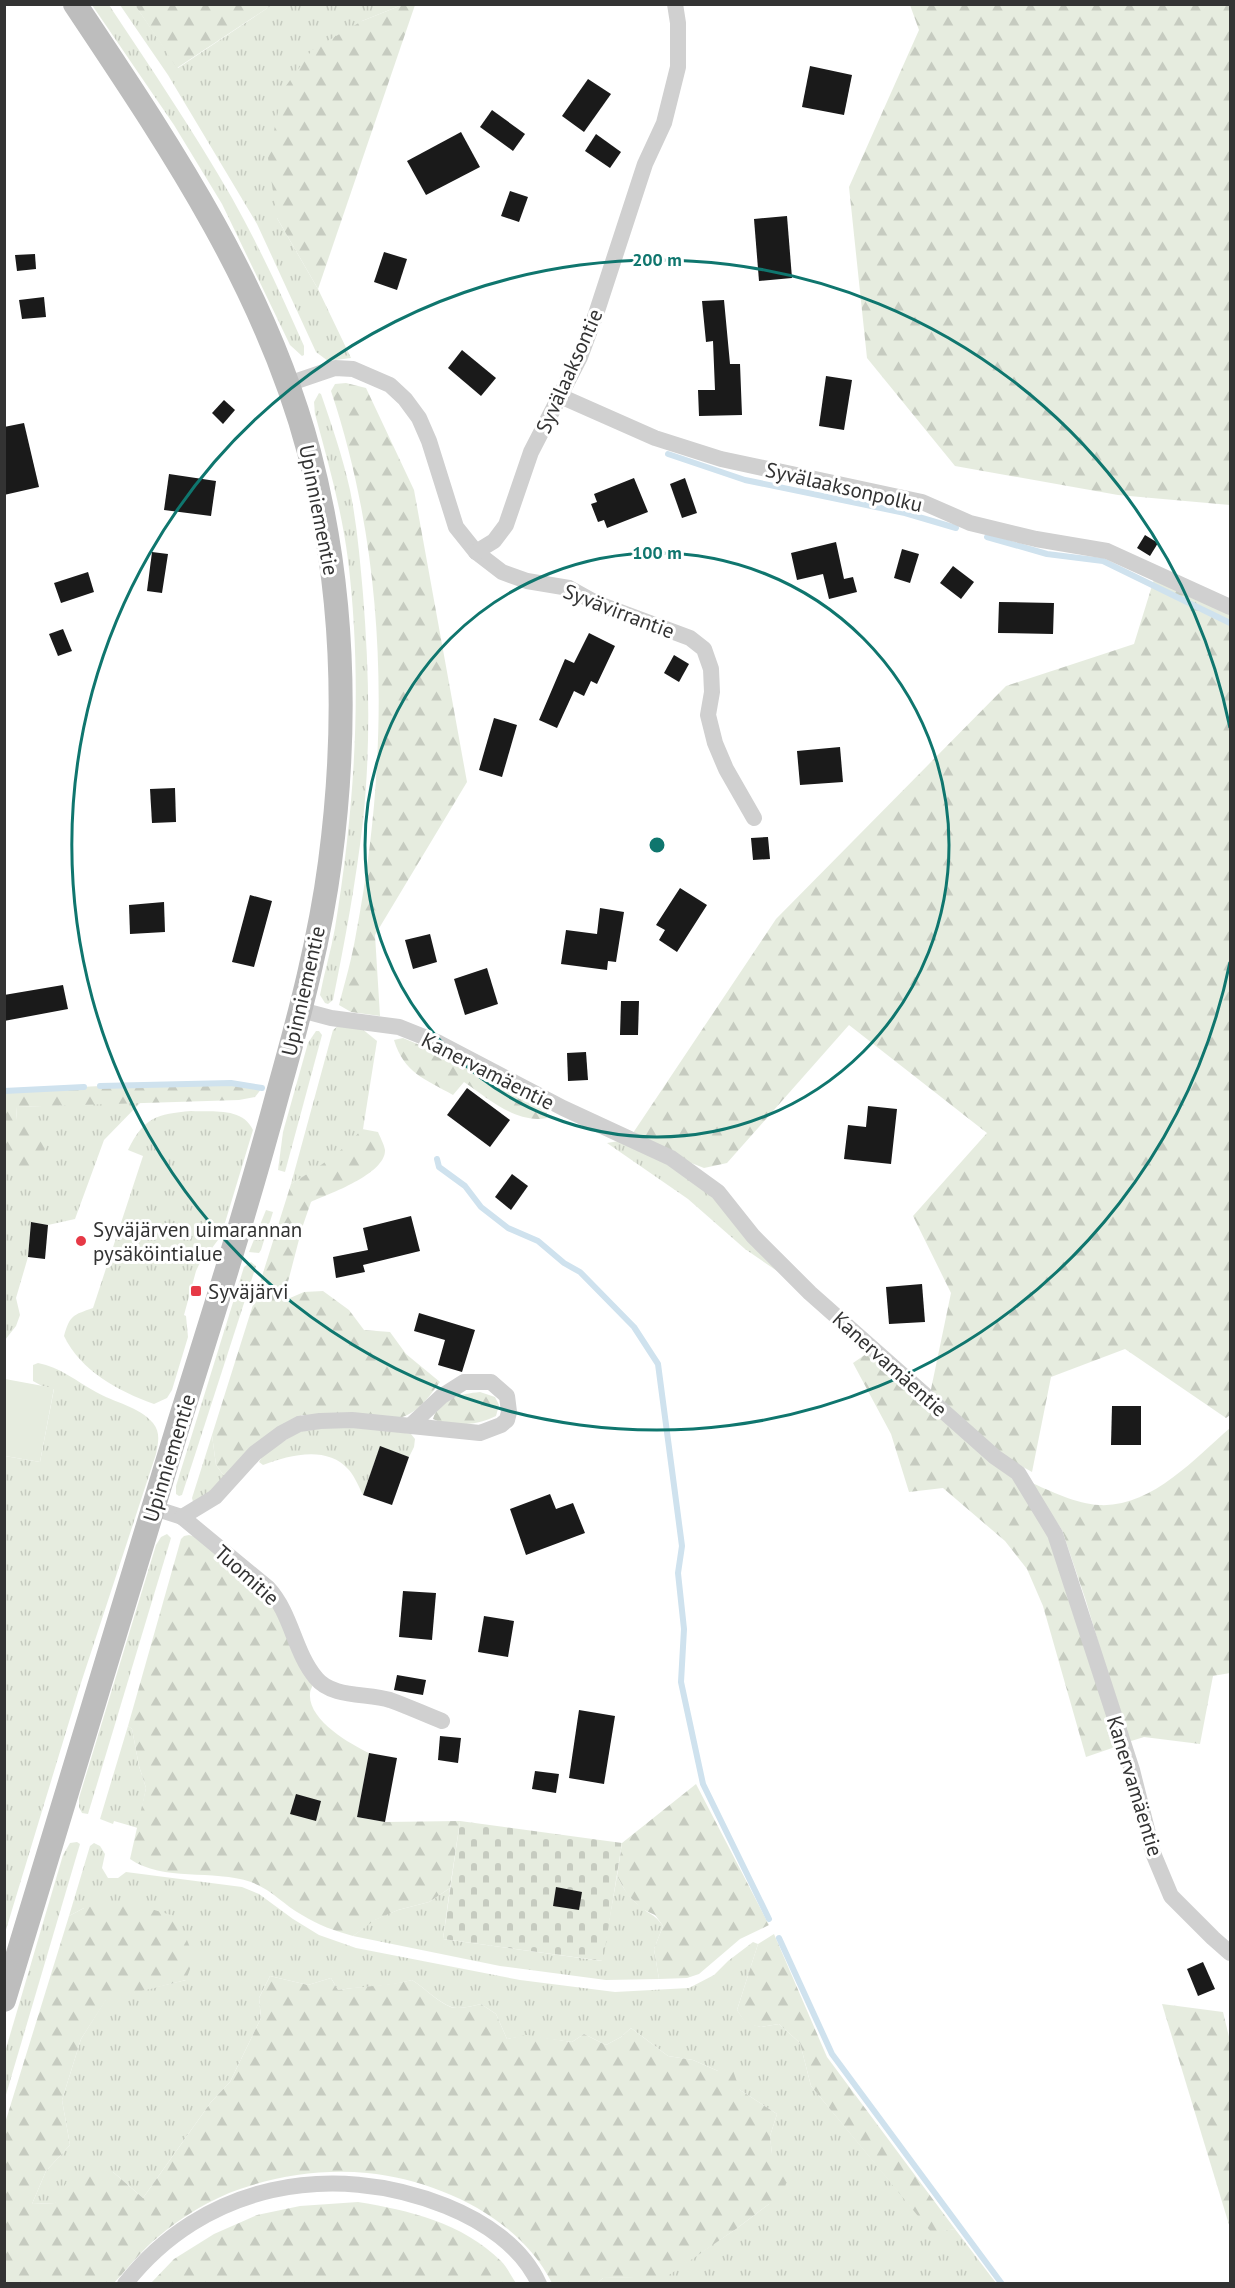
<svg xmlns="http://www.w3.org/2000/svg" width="1235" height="2288" viewBox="0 0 1235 2288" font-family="'PT Sans',sans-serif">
<defs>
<pattern id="grass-tufts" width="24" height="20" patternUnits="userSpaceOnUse" patternTransform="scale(1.5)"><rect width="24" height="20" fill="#e6ecdf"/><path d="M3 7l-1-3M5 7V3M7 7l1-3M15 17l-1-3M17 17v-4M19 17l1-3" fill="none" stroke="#c6cbc0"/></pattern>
<pattern id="forest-firs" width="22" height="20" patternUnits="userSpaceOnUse" patternTransform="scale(1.5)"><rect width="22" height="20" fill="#e6ecdf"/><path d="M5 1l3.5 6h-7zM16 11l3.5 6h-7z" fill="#c6cbc0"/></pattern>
<pattern id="cemetery-stones" width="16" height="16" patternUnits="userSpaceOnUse" patternTransform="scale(1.5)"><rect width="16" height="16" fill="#e6ecdf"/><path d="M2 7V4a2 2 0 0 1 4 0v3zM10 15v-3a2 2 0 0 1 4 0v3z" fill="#c6cbc0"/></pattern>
</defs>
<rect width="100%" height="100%" fill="#fff"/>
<g fill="url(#grass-tufts)">
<path d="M92 5H109C151 68 194 132 232 198 259 246 282 296 304 346V355L302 356 290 345 222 204 174 125Z"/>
<path d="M120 5H135L178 68 272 5H402L362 21 277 218 318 289 351 358 328 361 316 352 257 224 168 75Z"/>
<path d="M319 393 321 394C332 426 343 458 350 490 357 524 360 560 363 594 369 669 371 746 363 821 356 881 345 941 333 1000L328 1004 325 1003 320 995C324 973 331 951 335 928 355 807 363 682 348 560 342 511 328 462 315 414L314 402Z"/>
<path d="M338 1026 361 1028 377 1041 363 1129 348 1146 325 1164 291 1184 333 1030Z"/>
<path d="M316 1031H319L322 1035 285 1172 278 1170 283 1132 308 1043Z"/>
<path d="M141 1102 104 1140 75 1219 48 1225 31 1222 28 1257 16 1298 20 1315 16 1326 5 1340V1168H38L16 1120 17 1107Z"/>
<path d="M191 1111C212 1112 243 1107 253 1130L221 1236 209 1252H205L196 1271 184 1315 186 1316 188 1337 172 1390 167 1398 154 1404C118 1391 81 1371 64 1336 70 1315 73 1315 93 1308L143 1156 128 1150C144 1117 157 1114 191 1111Z"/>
<path d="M625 1140 706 1186 799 1286 745 1249 688 1199 607 1143Z"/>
<path d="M266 1210 273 1212 261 1250 259 1253 249 1252Z"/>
<path d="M251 1262 256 1266 182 1495 179 1496 176 1494V1486L244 1267Z"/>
<path d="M38 1363C60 1367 76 1381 96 1392 113 1402 140 1407 153 1423 161 1433 158 1443 156 1454L79 1689 5 1933V1456L40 1462 54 1389 42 1386 33 1381V1365Z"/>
<path d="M327 1426H369L411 1434 415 1439 414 1447 409 1457 380 1447 363 1495C359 1487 355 1477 349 1470 327 1445 290 1455 263 1465L259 1462 263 1455 298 1432Z"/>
<path d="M212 1435 216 1465 225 1477 208 1496 193 1502 192 1498Z"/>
<path d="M167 1534 171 1538 88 1814 82 1813 79 1807V1798L156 1545 161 1537Z"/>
<path d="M128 1726 132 1729 139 1766 146 1788 138 1828 114 1821 113 1824 100 1819Z"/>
<path d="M77 1842 80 1844 5 2098V2052L63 1855 70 1843Z"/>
<path d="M94 1843 100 1846 105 1854 102 1868 108 1878H118L126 1872 242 1887 259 1894 293 1919 319 1935 356 1948 520 1980 615 1992 689 1988 714 1975 728 1961 753 1942 758 1944 737 2010 746 2023 761 2027 779 2024 800 2043 811 2086 932 2232 955 2229 996 2283H597L603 2278 666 2276 736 2229 769 2204 772 2155 770 2136 777 2114 740 2090 718 2071 693 2060 668 2056 631 2028 621 2037 606 2045 584 2034 572 2042 526 2036 507 2039 496 2014 481 2004C473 2006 464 2008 457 2008 444 2008 425 1988 412 1980 388 1987 363 1986 338 1990L331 1978 308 1985 270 1976 259 1998 261 2018 230 2082 211 2102 143 2198 113 2172 55 2203 32 2204 46 2171 70 2145 62 2100 81 2039 106 1999 186 1980 84 1908 69 1916 90 1846Z"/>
<path d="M617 1876C623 1888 630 1899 641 1907 651 1916 654 1913 663 1926L654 1949 659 1979 606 1980 500 1966 353 1936 374 1920 398 1910 429 1902 450 1888 443 1939 602 1961Z"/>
</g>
<g fill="url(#forest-firs)">
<path d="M135 5H272L177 68Z"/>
<path d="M402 5H415L318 289 277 218 268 158 283 90 312 50 362 21Z"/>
<path d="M910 5H1230V505L1118 495 955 466 867 358 849 187 919 30Z"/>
<path d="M346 383 366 388 414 490 467 782 375 935 380 1016 351 1012 339 1005C345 982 352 958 356 934 390 756 389 564 331 391L335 384Z"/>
<path d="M1155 576 1230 613V1415L1226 1418 1125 1349 1051 1377 1032 1472 995 1451 930 1394 951 1293 913 1216 987 1133 849 1025 727 1163 704 1168 676 1157 633 1133 776 919 1006 686 1134 644Z"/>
<path d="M403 1038C453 1058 500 1083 547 1110V1118C516 1124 489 1099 464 1082L453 1095C425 1079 404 1073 394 1040Z"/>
<path d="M231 1083 262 1088 255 1097 239 1100 17 1107 16 1120 35 1123 47 1142 38 1168H5V1091L100 1086Z"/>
<path d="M362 1129 378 1132C380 1137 384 1144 385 1150 386 1174 329 1194 311 1202L302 1228 283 1301 304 1292 323 1291 349 1310 364 1330 390 1332 406 1354 440 1382C428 1398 418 1413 399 1418L302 1415 225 1477 216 1465 212 1435 291 1184C317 1168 342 1153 362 1129Z"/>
<path d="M869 1352 1010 1473 1051 1535 1118 1746 1086 1757 1043 1606 1027 1569 1005 1541 943 1488 909 1492 891 1434 853 1363Z"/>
<path d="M480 1392 495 1397 499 1405 496 1416C479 1425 450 1428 433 1419 438 1398 461 1394 480 1392Z"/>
<path d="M1230 1428V1673L1213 1676 1200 1744 1144 1737 1128 1742 1086 1601 1062 1530 1030 1482C1050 1491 1077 1504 1099 1505 1151 1508 1194 1459 1230 1428Z"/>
<path d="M189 1535 199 1538 266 1590 315 1681C313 1685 310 1690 310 1694 308 1720 350 1744 369 1753L357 1817 385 1822 460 1821 450 1888 429 1902 398 1910 375 1920 353 1936C335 1931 318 1925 302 1915 284 1905 271 1889 251 1882 213 1869 163 1882 130 1859L146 1788 139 1766 132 1729 128 1726 181 1539 184 1536Z"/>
<path d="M696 1784 769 1925 740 1939 699 1974 687 1978 659 1979 654 1949 663 1926 655 1915 642 1909 627 1894 617 1876 622 1843Z"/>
<path d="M110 1902 134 1904 178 1917 194 1958 186 1980 106 2000 81 2039 62 2100 70 2145 46 2171 32 2204 55 2203 73 2171 113 2172 143 2198 211 2102 230 2082 261 2018 259 1998 270 1976 308 1985 331 1978 338 1990C363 1986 388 1986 412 1980 425 1988 444 2008 456 2008 464 2008 473 2006 481 2004L496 2014 507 2039 526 2035 572 2042 584 2034 606 2045 621 2037 631 2028 668 2056 693 2060 718 2071 732 2068 740 2090 777 2114 770 2136 772 2154 794 2174 769 2204 736 2229 666 2277 603 2278 597 2283H552C519 2217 437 2180 367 2173 325 2169 280 2175 240 2189 211 2199 181 2217 158 2237 142 2250 128 2268 114 2283H5V2123L69 1916 84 1908Z"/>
<path d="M774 1934 827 2057 955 2229 932 2233 811 2086 800 2043 779 2024 761 2027 746 2024 737 2010 758 1944Z"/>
<path d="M1162 2004 1223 2012 1230 2041V2228Z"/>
<path d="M358 2202C408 2210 463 2223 501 2261 507 2267 511 2276 516 2283H151L174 2259 214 2234 257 2215 300 2206Z"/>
</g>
<path fill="url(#cemetery-stones)" d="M460 1821 622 1843 603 1961 443 1939Z"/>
<path fill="#e6ecdf" d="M5 1379 54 1388 40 1462 5 1456Z"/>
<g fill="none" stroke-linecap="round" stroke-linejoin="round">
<g stroke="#cfe2ee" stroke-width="6">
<path d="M668 454 745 480 905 513 956 528"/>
<path d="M987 537 1047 554 1103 561 1230 623"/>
<path d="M100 1086 231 1083 262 1088"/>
<path d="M4 1091 84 1087"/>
<path d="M437 1159 439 1167 465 1186 481 1207 508 1228 538 1241 564 1263 580 1272 634 1327 658 1364 682 1546 678 1573 684 1629 681 1682 703 1784 769 1919"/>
<path d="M779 1938 832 2054 1002 2284"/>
</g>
</g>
<g fill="#1a1a1a">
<path d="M810 66 852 75 844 115 802 107Z"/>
<path d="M588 79 611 94 584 132 562 116Z"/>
<path d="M492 110 525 134 513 151 480 127Z"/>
<path d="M461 132 480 167 426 195 407 161Z"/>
<path d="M596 134 621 152 610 168 585 151Z"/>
<path d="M510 191 528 197 519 222 501 216Z"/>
<path d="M787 216 792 278 759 281 754 219Z"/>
<path d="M384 252 407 259 397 290 374 282Z"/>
<path d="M35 254 36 269 17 271 15 255Z"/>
<path d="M44 297 46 317 22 319 19 300Z"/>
<path d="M724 300 730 364H740L742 415 699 416 698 390H715L713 341 706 342 702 301Z"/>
<path d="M462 350 496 378 481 396 448 368Z"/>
<path d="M826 376 852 380 844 430 819 426Z"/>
<path d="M224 400 235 410 223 424 212 413Z"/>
<path d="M24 423 39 487 4 495V427Z"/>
<path d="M169 474 216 481 211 516 164 510Z"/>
<path d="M634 478 648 512 607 528 604 520 598 522 591 504 597 502 594 494Z"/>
<path d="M685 478 697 513 682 518 670 484Z"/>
<path d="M1145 535 1158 543 1150 556 1137 548Z"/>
<path d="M836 542 844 579 853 577 857 592 829 599 823 574 797 580 791 553Z"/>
<path d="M902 549 919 554 910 583 894 578Z"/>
<path d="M152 552 168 554 162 593 147 591Z"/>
<path d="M953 566 974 582 961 599 940 583Z"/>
<path d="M88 572 94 592 61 603 54 583Z"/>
<path d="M999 602 1054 603 1053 634 998 633Z"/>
<path d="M63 629 72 651 58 656 49 634Z"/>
<path d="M589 633 615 646 597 684 591 681 584 696 574 691 557 728 539 720 565 659 574 663Z"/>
<path d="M674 655 689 664 679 682 664 673Z"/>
<path d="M494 718 517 725 502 777 479 770Z"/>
<path d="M840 747 843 782 800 785 797 751Z"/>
<path d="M175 788 176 822 152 823 150 789Z"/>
<path d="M768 837 770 859 753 860 751 838Z"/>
<path d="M680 888 707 905 677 952 659 940 665 930 656 925Z"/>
<path d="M250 895 272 901 254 967 232 962Z"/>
<path d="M164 902 165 932 130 934 129 905Z"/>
<path d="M600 908 624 912 616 962 608 961 607 970 561 964 566 930 597 934Z"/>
<path d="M430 934 437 962 413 969 405 940Z"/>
<path d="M487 968 498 1004 465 1015 454 979Z"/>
<path d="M63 985 68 1009 4 1021V995Z"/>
<path d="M621 1001H639L638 1035H620Z"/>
<path d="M586 1052 588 1080 568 1081 567 1053Z"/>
<path d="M467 1088 510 1120 490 1147 447 1115Z"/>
<path d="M868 1106 897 1109 891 1164 844 1159 848 1125 866 1127Z"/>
<path d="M512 1174 528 1186 511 1210 495 1197Z"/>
<path d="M411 1216 420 1251 363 1265 365 1272 336 1278 333 1257 368 1250 363 1228Z"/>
<path d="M31 1222 48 1225 45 1259 28 1257Z"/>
<path d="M922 1284 925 1322 889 1324 886 1287Z"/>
<path d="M419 1313 475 1330 462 1372 438 1365 445 1340 414 1331Z"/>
<path d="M1112 1406H1141V1445H1111Z"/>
<path d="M380 1446 409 1457 392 1505 363 1495Z"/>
<path d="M550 1494 556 1509 573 1503 585 1533 526 1555 510 1509Z"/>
<path d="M403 1591 436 1593 432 1640 399 1637Z"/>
<path d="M484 1616 514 1621 508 1657 478 1652Z"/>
<path d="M397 1675 426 1680 423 1695 394 1690Z"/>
<path d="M579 1710 615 1716 604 1784 569 1778Z"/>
<path d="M440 1736 461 1738 458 1763 438 1760Z"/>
<path d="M369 1753 397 1758 385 1822 357 1817Z"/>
<path d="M535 1771 559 1774 556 1793 532 1789Z"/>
<path d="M296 1794 321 1801 316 1821 290 1814Z"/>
<path d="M556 1887 582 1892 579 1910 553 1906Z"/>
<path d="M1203 1962 1215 1989 1198 1996 1187 1969Z"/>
</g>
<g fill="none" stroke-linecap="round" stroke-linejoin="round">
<g stroke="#d0d0d0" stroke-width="16">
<path d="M288 384 335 368 353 369 390 385 405 399 419 418 429 441 456 527 476 552 502 572 527 581 569 588 596 603 690 638 704 649 711 669 712 692 708 715 715 743 726 769 754 818"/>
<path d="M560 396 655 438 721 459 922 502 970 523 1036 539 1107 551 1230 607"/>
<path d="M476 552 494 541 506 525 531 452 580 357 596 314 645 164 664 123 678 67V23L675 4"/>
<path d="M301 1010 331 1018 399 1027 439 1043 563 1108 671 1158 718 1192 753 1236 810 1293 995 1457 1018 1473 1055 1534 1132 1770 1153 1853 1171 1896 1213 1938 1230 1953"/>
<path d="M154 1508 182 1517 268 1588C292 1614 294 1652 316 1678 332 1698 367 1693 390 1700 407 1706 424 1714 442 1721"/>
<path d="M182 1517 215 1497 255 1453 282 1433 299 1424 320 1421 352 1420 480 1433 501 1425 507 1420 509 1412 507 1396 491 1382H464L442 1396 410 1426"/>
<path d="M125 2284C203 2184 331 2160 446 2206 483 2221 522 2246 539 2284"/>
</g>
<path stroke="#bdbdbd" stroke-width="24" d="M4 2000C63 1808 120 1615 179 1423 214 1312 249 1201 279 1089 300 1014 320 938 330 862 348 726 344 585 309 452 265 286 169 145 75 4"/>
</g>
<g fill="none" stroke="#0f766e" stroke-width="3">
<circle cx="657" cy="845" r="292"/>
<path d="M1230 962A585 585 0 1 1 1230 728"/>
</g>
<g fill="#e63946" stroke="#fff" stroke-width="2">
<circle cx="81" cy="1241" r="6"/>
<rect x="190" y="1285" width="12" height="12" rx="3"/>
</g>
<g text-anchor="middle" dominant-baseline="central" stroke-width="6" stroke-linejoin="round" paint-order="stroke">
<g font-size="21" fill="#333" stroke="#fff">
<text transform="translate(569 371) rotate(-66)">Syvälaaksontie</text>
<text transform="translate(844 487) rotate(13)">Syvälaaksonpolku</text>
<text transform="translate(319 510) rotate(79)">Upinniementie</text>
<text transform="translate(619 611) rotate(21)">Syvävirrantie</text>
<text transform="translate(303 991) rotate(-77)">Upinniementie</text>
<text transform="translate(488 1071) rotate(27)">Kanervamäentie</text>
<text transform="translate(890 1364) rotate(42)">Kanervamäentie</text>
<text transform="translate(169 1458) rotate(-73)">Upinniementie</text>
<text transform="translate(247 1575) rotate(42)">Tuomitie</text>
<text transform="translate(1135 1786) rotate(73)">Kanervamäentie</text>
</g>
<g font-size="21" fill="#333" stroke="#fff" text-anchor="start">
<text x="93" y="1229">Syväjärven uimarannan<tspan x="93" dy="24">pysäköintialue</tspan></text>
<text x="208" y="1291">Syväjärvi</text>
</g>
</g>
<circle cx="657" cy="845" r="9" fill="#0f766e" stroke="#fff" stroke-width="3"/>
<g font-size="18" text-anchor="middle" font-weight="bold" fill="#0f766e" stroke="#fff" stroke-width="6" stroke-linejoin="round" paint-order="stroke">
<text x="657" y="266">200 m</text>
<text x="657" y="559">100 m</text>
</g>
<rect width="1235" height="2288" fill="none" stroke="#333333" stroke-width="12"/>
</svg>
